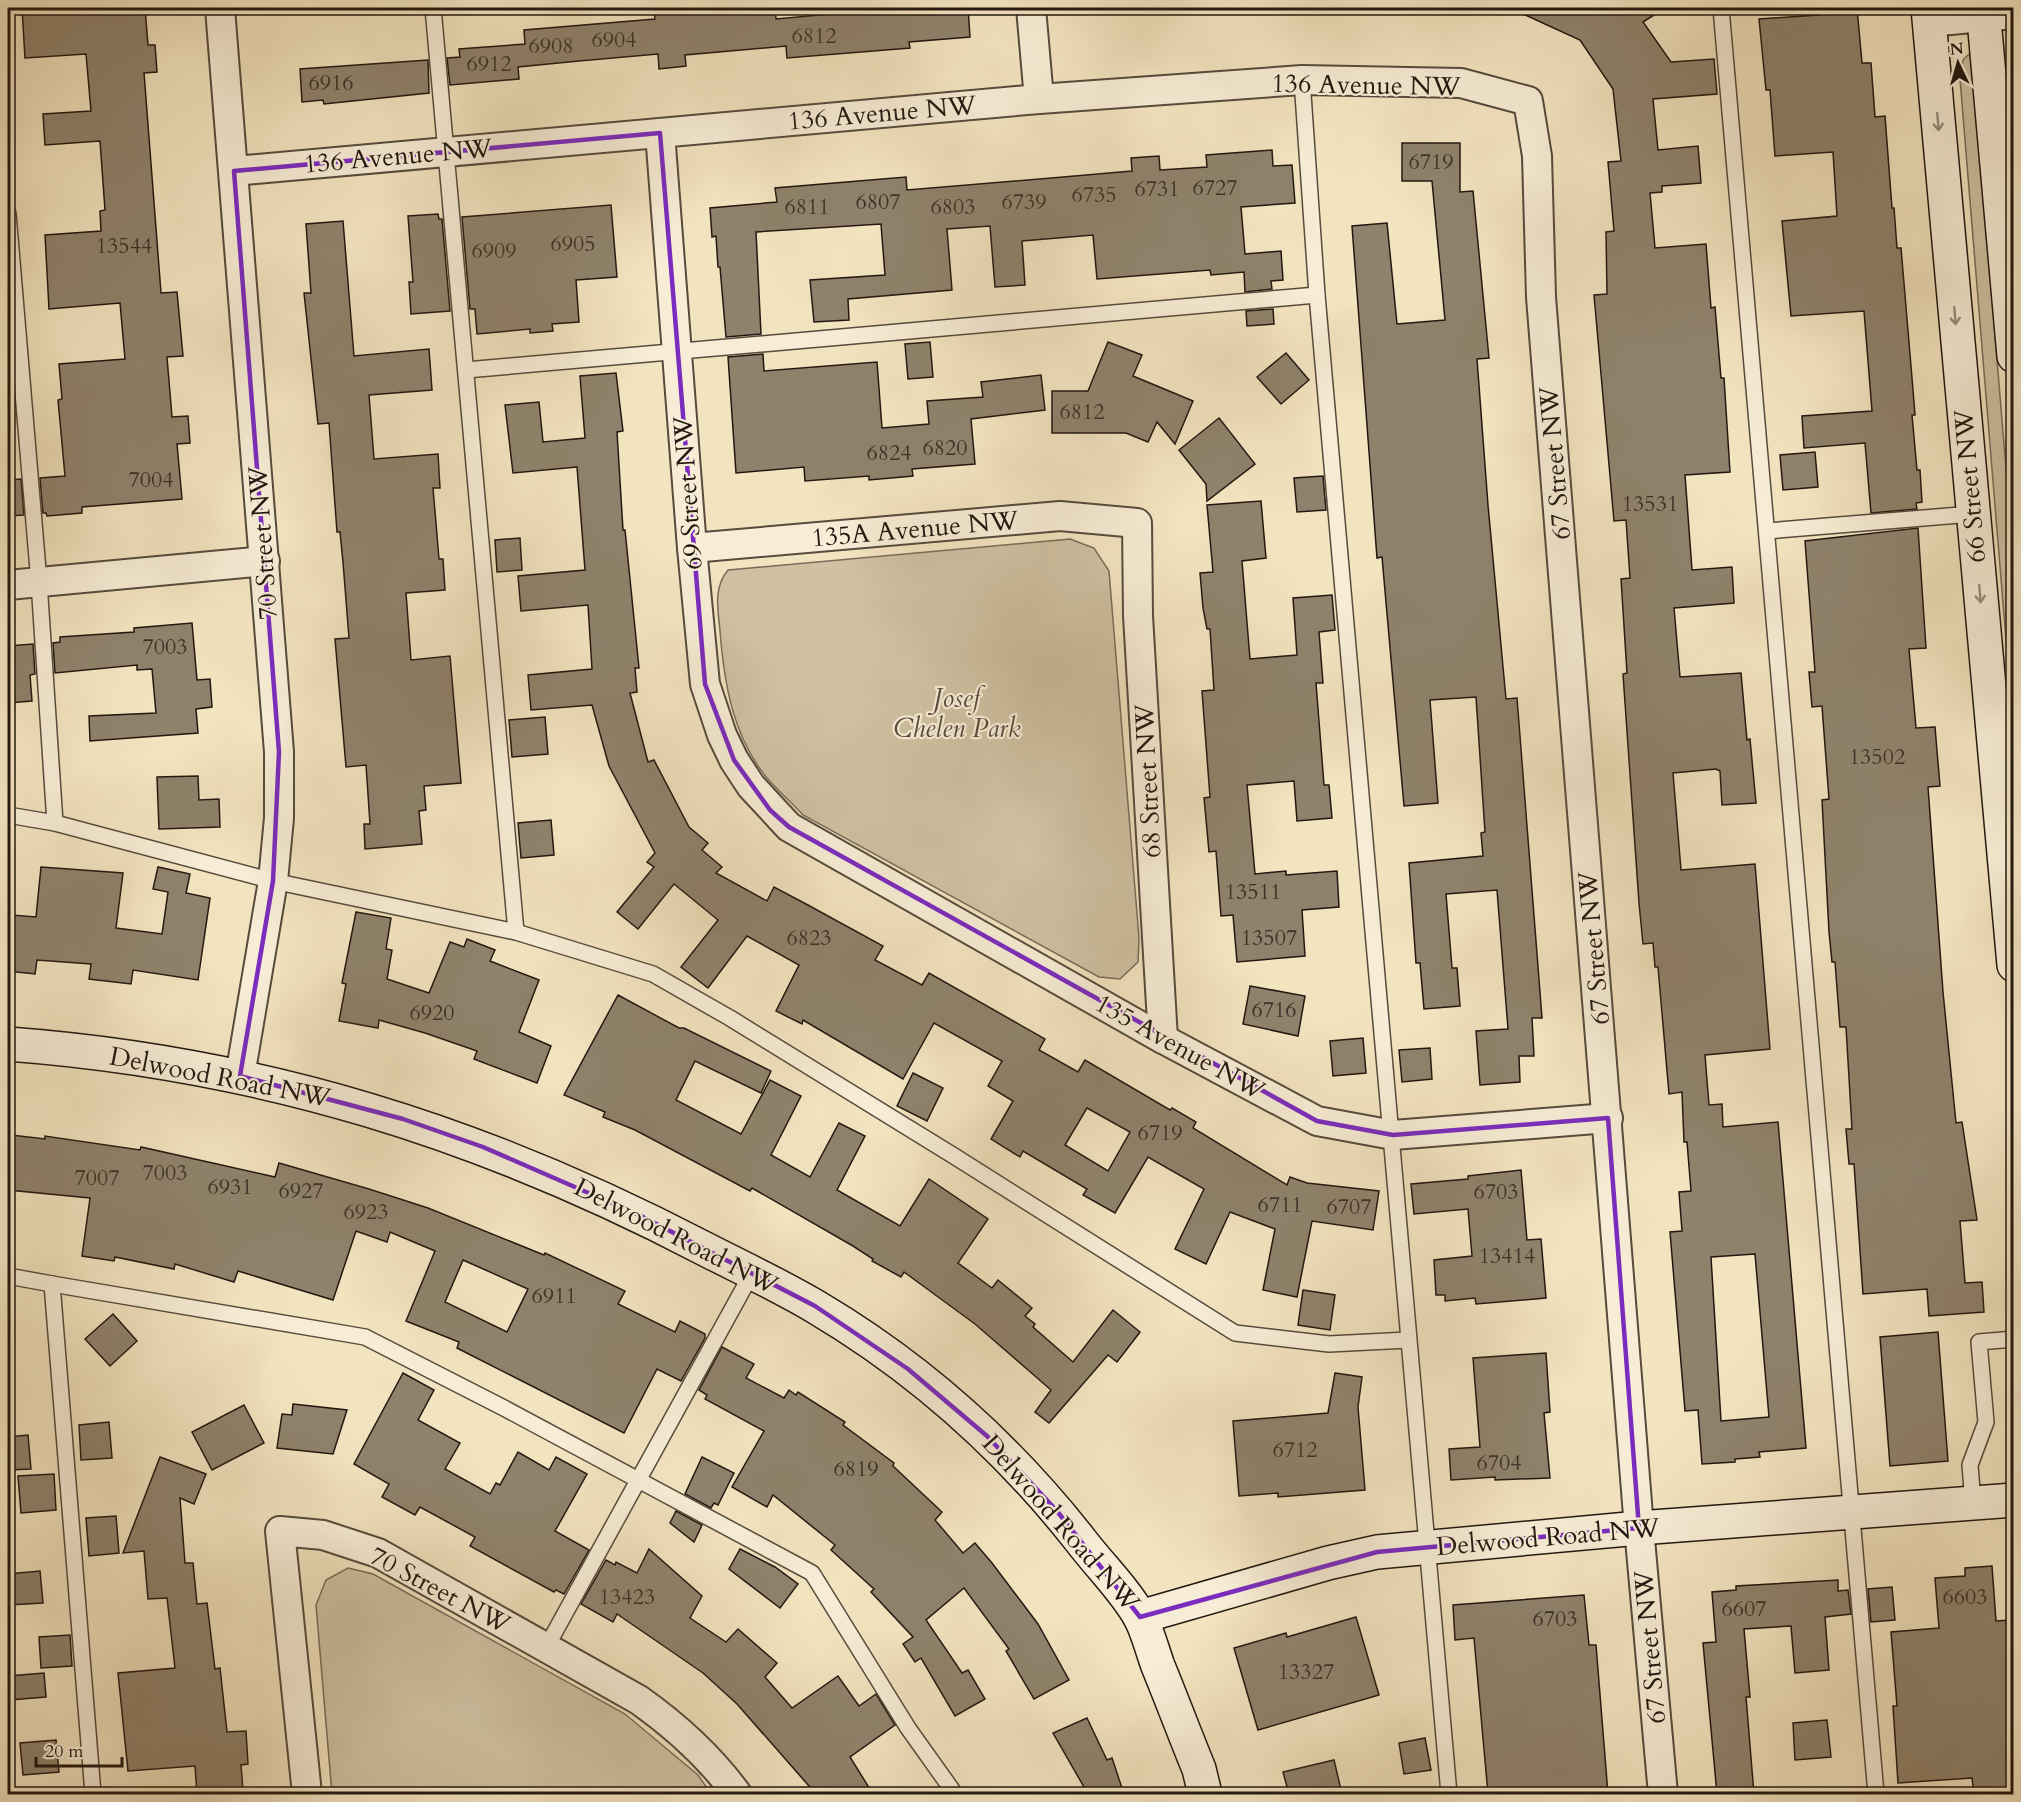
<svg xmlns="http://www.w3.org/2000/svg" width="2021" height="1802" viewBox="0 0 2021 1802" font-family="Cardo,serif">
<rect width="100%" height="100%" fill="#f3e4c0"/>
<filter id="stains"><feTurbulence type="fractalNoise" baseFrequency=".00333" numOctaves="4"/><feColorMatrix values="0 0 0 0 .2 0 0 0 0 .09 0 0 0 0 .02 0 0 0 .5 -.17"/></filter>
<radialGradient id="worn" r=".72"><stop offset=".6" stop-color="#630" stop-opacity="0"/><stop offset="1" stop-color="#630" stop-opacity=".3"/></radialGradient>
<g fill="#cfc1a2" stroke="#786c5a" stroke-width="1.5">
<path d="M1969 54 1972 57 2013 553V725L1960 79 1963 60Z"/>
<path d="M1070 539 1094 548 1109 571 1139 938 1138 962 1120 979 1099 977 803 815C791 802 778 791 767 778 733 737 724 683 720 631 718 609 713 588 728 570Z"/>
<path d="M348 1568 373 1574 625 1714 698 1775 711 1794H332L316 1605 326 1580Z"/>
</g>
<g fill="#8f826c" stroke="#221811" stroke-width="1.5" fill-rule="evenodd">
<path d="M22 8H145L148 45H155L157 72 144 73 161 293 177 292 183 356 167 357 172 417 188 416 190 443 177 444 182 499 82 507V513L47 516 46 513H43L40 478 65 476 58 400 62 399 59 364 125 359 120 303 49 309 45 235 101 231 100 211 105 210 100 141 45 145 43 114 91 111 86 54 25 58Z"/>
<path d="M705 8 706 11 775 8 776 19 896 8H968L970 37 909 42 910 48 787 58 786 46 685 55 686 66 659 69 658 54 579 61 518 67 519 79 450 85 447 58 460 57 459 49 525 44 524 30 655 19 654 10Z"/>
<path d="M1510 8H1665L1643 22 1671 62 1714 59 1717 94 1653 99 1658 150 1698 146 1701 183 1662 186V192L1650 193 1655 248 1706 244 1711 308 1715 307 1721 378H1724L1730 472 1685 475 1692 570 1732 567 1734 603 1674 608 1680 677 1741 673 1747 740 1750 739 1756 803 1722 805 1720 771 1716 769 1673 773 1681 870 1755 864 1770 1049 1705 1055 1709 1105 1722 1104 1723 1127 1778 1122 1806 1448 1759 1452 1760 1457 1735 1459V1462L1702 1464 1698 1410 1685 1411 1670 1232 1682 1231 1679 1192 1691 1191 1687 1142H1684L1682 1092 1669 1094 1658 967H1655L1653 943 1643 944 1639 903 1623 674 1627 673 1621 579 1630 578 1626 520 1614 521 1594 295 1607 294 1606 232 1614 231 1608 162 1621 161 1613 89 1580 40ZM1755 1254 1769 1417 1721 1421 1711 1257Z"/>
<path d="M1817 8H1857L1862 63H1871L1875 117 1885 116 1892 208H1894L1897 248H1901L1912 378 1915 415H1912L1917 470H1920L1922 502 1916 503 1917 509 1871 513 1865 443 1804 448 1802 416 1872 411 1864 311 1791 316 1782 221 1837 216 1833 152 1775 156 1770 90H1766L1759 19 1818 15Z"/>
<path d="M428 60 429 93 324 104 323 100 302 102 300 69Z"/>
<path d="M1402 143H1460V192L1473 191 1489 358 1477 359 1488 505 1506 699 1517 698 1542 1018H1532L1534 1056H1519L1520 1082 1480 1085 1476 1031 1508 1029 1497 890 1446 894 1452 968H1457L1460 1006 1424 1009 1420 963H1416L1409 863 1483 856 1481 833 1485 832 1476 697 1430 700 1438 803 1404 806 1382 557 1377 558 1352 226 1387 223 1397 324 1445 320 1432 181H1402Z"/>
<path d="M1272 150 1273 166 1292 165 1295 203 1241 207 1245 254 1281 251 1283 280 1271 281 1272 289 1245 292 1244 272 1211 275 1210 270 1097 279 1093 235 1022 241 1025 285 995 287 990 226 947 229 952 290 848 299 849 320 814 322 810 280 885 275 881 224 756 232 761 334 726 337 720 267H718L716 236 712 237 710 208 777 202 775 188 906 177 907 190 1063 177 1132 171 1131 158 1159 156 1160 170 1207 167 1206 155Z"/>
<path d="M611 205 617 277 576 280 579 322 552 324 553 331 530 333V329L477 334 475 309H470L462 217Z"/>
<path d="M438 214 439 219H442L450 311 411 314 409 282H413L408 216Z"/>
<path d="M343 221 354 356 429 349 432 390 369 395 374 459 438 454 440 488H433L439 559H443L445 590 406 593 411 660 450 656 461 783 424 786 426 810 419 811 422 844 365 849 364 824H370L366 765 346 767 335 639 349 638 343 562 340 532H337L329 423 318 424 304 293H311L306 224Z"/>
<path d="M1273 309 1274 324 1247 326 1246 311Z"/>
<path d="M930 342 933 377 908 379 905 344Z"/>
<path d="M1108 342 1142 355 1133 376 1193 401 1175 444 1157 422 1148 442 1126 433H1052V391H1088Z"/>
<path d="M1286 353 1309 380 1281 404 1257 377Z"/>
<path d="M763 354 764 371 877 362 882 428 929 424 927 401 983 397 981 382 1041 375 1045 410 971 419 975 464 912 469 913 476 869 480V476L805 481 804 467 736 473 728 357Z"/>
<path d="M616 373 623 431 617 432 623 530H625L639 668H635L637 692 630 693 648 762 654 760 689 827 708 843 702 850 722 867 716 873 767 901 774 887 806 904 883 946 875 960 922 985 929 973 1045 1039 1039 1050 1078 1072 1085 1060 1170 1110 1172 1108 1196 1122 1193 1128 1287 1185 1290 1177 1307 1183 1379 1191 1373 1230 1312 1221 1297 1297 1263 1290 1275 1229 1230 1212 1206 1264 1175 1249 1204 1189 1148 1157 1115 1213 1083 1195 1087 1189 1023 1151 1020 1157 991 1139 1013 1101 988 1086 1002 1061 934 1023 903 1079 803 1020 802 1024 776 1011 799 965 747 936 708 988 681 967 718 920 674 884 638 929 617 912 654 867 647 862 655 853 609 766 592 705 531 710 528 675 592 669 588 605 521 611 518 576 585 570 577 467 513 473 505 405 539 402 543 442 585 438 580 376ZM1087 1108 1130 1132 1108 1171 1065 1145Z"/>
<path d="M1219 418 1255 464 1207 501 1206 484 1179 450Z"/>
<path d="M1815 452 1818 487 1783 490 1780 455Z"/>
<path d="M1323 476 1326 510 1297 512 1294 478Z"/>
<path d="M21 479 24 515 8 516V480Z"/>
<path d="M1261 501 1266 558 1242 561 1250 659 1297 655 1293 598 1332 595 1335 630 1319 632 1323 683H1316L1324 785H1329L1332 818 1297 821 1294 781 1247 785 1255 874 1286 871V875L1337 871 1339 907 1302 910 1305 956 1237 962 1233 915 1221 916 1216 851 1209 852 1204 798 1210 797 1202 691 1214 690 1210 629H1207L1203 608 1200 573 1213 572 1207 505Z"/>
<path d="M1918 528 1926 648 1909 649 1916 728 1935 727 1940 786 1928 787 1943 992 1956 1123 1962 1122 1977 1220 1960 1221 1965 1283 1982 1282 1984 1312 1929 1316 1927 1289 1863 1294 1854 1164H1849L1846 1129H1852L1846 1027H1840L1835 962H1832L1829 932 1822 800 1829 799 1822 706 1812 707 1809 672H1815L1805 541Z"/>
<path d="M520 538 522 570 497 572 495 540Z"/>
<path d="M192 623 197 680 210 679 212 707 196 709 198 733 90 741 89 716 156 713 152 669 137 670V665L55 673 53 643 60 642V637L134 632V628Z"/>
<path d="M33 644 35 674 30 675 32 701 8 703V646Z"/>
<path d="M545 717 548 754 512 757 509 720Z"/>
<path d="M198 776 199 800 219 799 220 827 159 829 157 777Z"/>
<path d="M551 820 554 855 521 858 518 823Z"/>
<path d="M41 867 123 873 116 928 162 934 168 892 153 889 158 867 190 874 186 893 210 898 198 980 133 970 131 984 89 979 91 964 37 960 35 974 8 971 12 915 36 917Z"/>
<path d="M356 912 391 918 386 949 392 950 387 979 429 993 450 942 464 947 467 939 495 950 490 961 539 980 519 1032 551 1046 537 1083 474 1059 477 1051 425 1033 379 1020 378 1028 339 1021 346 984 342 983Z"/>
<path d="M1250 986 1305 996 1298 1036 1243 1024Z"/>
<path d="M618 995 679 1028H684L771 1071 761 1093 695 1061 676 1100 741 1134 770 1080 801 1096 771 1155 810 1177 839 1123 865 1136 837 1190 900 1226 929 1179 988 1219 958 1263 992 1288 998 1280 1032 1308 1025 1316 1035 1324 1033 1327 1073 1362 1113 1310 1140 1332 1117 1362 1108 1355 1049 1423 1035 1412 1051 1390 975 1324 904 1272 901 1277 872 1261 873 1259 853 1246 752 1188 750 1191 635 1130 603 1117 605 1112 564 1095Z"/>
<path d="M1363 1038 1366 1073 1333 1076 1330 1041Z"/>
<path d="M1430 1048 1432 1079 1402 1082 1399 1050Z"/>
<path d="M913 1073 943 1088 927 1121 897 1106Z"/>
<path d="M11 1135 45 1139V1136L140 1150 141 1147 275 1177 279 1163 369 1189 428 1208 544 1255 545 1253 625 1291 618 1304 675 1332 680 1321 705 1334V1338L681 1381 657 1369 624 1433 457 1348 459 1342 406 1321 435 1251 390 1232 387 1242 356 1231 333 1300 238 1271 234 1282 175 1264 174 1269 115 1257 114 1261 82 1256 90 1198 8 1190ZM463 1260 528 1289 507 1332 445 1302Z"/>
<path d="M1521 1170 1527 1240 1541 1239 1546 1298 1476 1304 1475 1298 1445 1301V1295H1436L1434 1260 1472 1256 1468 1209 1414 1214 1411 1184 1468 1179V1176Z"/>
<path d="M1303 1290 1335 1295 1330 1330 1298 1325Z"/>
<path d="M113 1314 137 1341 110 1366 85 1339Z"/>
<path d="M1938 1332 1948 1461 1890 1466 1880 1337Z"/>
<path d="M722 1347 754 1364 746 1378 784 1398 789 1390 796 1395 798 1392 845 1422 843 1425 894 1463 893 1466 942 1512 935 1520 963 1553 975 1543 992 1563 1038 1624 1069 1680 1034 1699 1006 1651 1009 1649 964 1588 926 1620 962 1673 968 1670 985 1699 955 1716 921 1658 915 1662 903 1644 913 1637 871 1592 874 1589 831 1550 835 1545 773 1495 767 1507 732 1487 764 1431 705 1399 707 1395 699 1390Z"/>
<path d="M1546 1353 1550 1412 1544 1413 1550 1478 1495 1480V1477L1451 1480 1449 1449 1480 1447 1473 1358Z"/>
<path d="M403 1373 434 1390 418 1420 460 1443 445 1469 490 1494 496 1483 500 1485 518 1452 549 1470 556 1457 587 1474 555 1531 589 1550 564 1594 556 1590 554 1592 470 1546 475 1537 420 1507 415 1515 382 1497 389 1484 354 1464Z"/>
<path d="M1335 1373 1362 1377 1358 1407 1365 1490 1278 1497V1493L1239 1496 1233 1421 1328 1413Z"/>
<path d="M293 1404 347 1410 333 1454 277 1448 282 1414 292 1415Z"/>
<path d="M244 1405 264 1443 212 1470 192 1432Z"/>
<path d="M109 1422 112 1458 81 1460 79 1425Z"/>
<path d="M28 1435 31 1469 8 1470V1437Z"/>
<path d="M160 1457 206 1474 194 1504 180 1498 185 1563H193L197 1604 207 1603 215 1669 220 1668 227 1732 246 1731 248 1764 241 1765 243 1790 197 1794 195 1766 128 1771 118 1673 175 1668 167 1598 148 1599 144 1551 123 1553Z"/>
<path d="M702 1457 734 1473 718 1505 714 1503 711 1508 685 1494Z"/>
<path d="M54 1474 56 1510 21 1513 18 1476Z"/>
<path d="M676 1511 702 1525 694 1542 670 1523Z"/>
<path d="M116 1516 119 1553 89 1556 86 1518Z"/>
<path d="M649 1549 702 1596 690 1618 726 1642 738 1629 777 1663 765 1677 792 1708 838 1676 859 1706 876 1694 895 1725 850 1757 873 1794H816L737 1704 703 1673 617 1614 613 1622 581 1604 606 1560 615 1565 616 1562 637 1573Z"/>
<path d="M740 1549 775 1567 798 1584 780 1608 729 1569Z"/>
<path d="M1992 1566 1996 1621 2011 1620 2013 1658V1792L1974 1794 1972 1778 1898 1783 1893 1706H1897L1891 1632 1939 1628 1935 1578 1965 1576V1568Z"/>
<path d="M40 1571 43 1603 8 1605V1574Z"/>
<path d="M1838 1580V1591L1848 1590 1851 1614 1825 1617 1829 1670 1795 1673 1791 1626 1744 1629 1750 1697H1746L1754 1794H1717L1703 1643 1716 1642 1712 1592 1736 1590V1586Z"/>
<path d="M1892 1587 1895 1620 1871 1622 1868 1589Z"/>
<path d="M1584 1595 1589 1645H1596L1608 1794H1488L1474 1638 1455 1640 1453 1605Z"/>
<path d="M1356 1617 1379 1695 1258 1730 1234 1648 1286 1633 1287 1637Z"/>
<path d="M70 1635 72 1666 41 1668 39 1637Z"/>
<path d="M44 1673 46 1697 10 1700 8 1676Z"/>
<path d="M1087 1718 1107 1760 1112 1758 1124 1794H1088L1053 1733Z"/>
<path d="M1827 1720 1831 1757 1795 1760 1793 1723Z"/>
<path d="M1425 1738 1431 1770 1404 1774 1399 1743Z"/>
<path d="M56 1740 59 1772 23 1775 20 1743Z"/>
<path d="M1334 1760 1342 1794H1289L1283 1772Z"/>
</g>
<g fill="none" stroke-linecap="round" stroke-linejoin="round">
<g stroke="#564b3d" stroke-width="18">
<g id="lane">
<path d="M433 8 516 932"/>
<path d="M1721 8 1876 1794"/>
<path d="M1302 80 1317 295 1449 1794"/>
<path d="M8 214 39 582 55 823"/>
<path d="M466 370 1317 295"/>
<path d="M1767 531 1972 514"/>
<path d="M8 815 55 823 273 881 516 932 653 974 730 1018 954 1156 1235 1333 1329 1344 1408 1340"/>
<path d="M8 1276 52 1284 93 1794"/>
<path d="M52 1284 365 1337 504 1408 812 1573 908 1728 955 1794"/>
<path d="M1973 1503 1970 1465 1986 1422 1979 1342 2014 1339"/>
<path d="M546 1648 752 1273"/>
</g>
</g>
<g stroke="#564b3d" stroke-width="32">
<g id="street">
<path d="M220 8 279 752V818L273 881 240 1076"/>
<path d="M1031 8 1039 99"/>
<path d="M1929 22 2014 14"/>
<path d="M660 133 692 548 705 684 722 735 734 760 751 786 789 827 1163 1039 1317 1121 1393 1135 1608 1118"/>
<path d="M234 171 1039 99 1302 80 1461 83 1528 101 1537 156 1541 297 1639 1528 1663 1794"/>
<path d="M692 548 1060 516 1137 523 1138 616 1163 1039"/>
<path d="M8 585 265 561"/>
<path d="M307 1794 280 1531 323 1535 378 1553 639 1700C677 1727 710 1757 737 1794"/>
</g>
</g>
<g stroke="#221811" stroke-width="36">
<g id="secondary">
<path d="M1928 8 2014 965"/>
<path d="M1983 8 2014 356"/>
<path d="M8 1044C261 1063 481 1132 705 1249 742 1268 781 1286 816 1307 919 1368 1008 1448 1081 1541 1100 1566 1125 1590 1140 1617 1148 1632 1152 1650 1158 1666 1172 1700 1185 1735 1199 1769L1205 1794"/>
<path d="M1140 1617 1328 1563 1377 1552 1639 1528 2014 1500"/>
</g>
</g>
<use href="#lane" stroke="#f7edd6" stroke-width="15"/>
<use href="#street" stroke="#f7edd6" stroke-width="28"/>
<use href="#secondary" stroke="#f7edd6" stroke-width="33"/>
</g>
<defs><path id="oneway-shaft" d="M-6 0H5M1.5-3L5.5 0L1.5 3" fill="none" stroke-width="1.6" stroke-linecap="round" stroke-linejoin="round" transform="scale(1.5)"/></defs>
<g stroke="#978d7d">
<use href="#oneway-shaft" transform="translate(1938 122) rotate(85)"/>
<use href="#oneway-shaft" transform="translate(1955 316) rotate(85)"/>
<use href="#oneway-shaft" transform="translate(1980 594) rotate(85)"/>
</g>
<path fill="none" stroke="#7b2cbf" stroke-width="4.5" stroke-linejoin="round" d="M660 133 705 684 734 760 770 810 789 827 1317 1121 1393 1135 1608 1118 1639 1528 1377 1552 1140 1617 1057 1511 987 1436 908 1369 815 1306 639 1215 483 1147 403 1119 240 1076 273 881 279 752 234 171Z"/>
<g text-anchor="middle" dominant-baseline="central" stroke-width="4.5" stroke-linejoin="round" paint-order="stroke">
<g font-size="22" fill="#3d3228">
<text x="814" y="36">6812</text>
<text x="614" y="40">6904</text>
<text x="551" y="46">6908</text>
<text x="489" y="64">6912</text>
<text x="331" y="83">6916</text>
<text x="1431" y="162">6719</text>
<text x="1215" y="188">6727</text>
<text x="1157" y="189">6731</text>
<text x="1094" y="195">6735</text>
<text x="878" y="202">6807</text>
<text x="1024" y="202">6739</text>
<text x="807" y="207">6811</text>
<text x="953" y="207">6803</text>
<text x="573" y="244">6905</text>
<text x="124" y="246">13544</text>
<text x="494" y="251">6909</text>
<text x="1082" y="412">6812</text>
<text x="945" y="448">6820</text>
<text x="889" y="453">6824</text>
<text x="151" y="480">7004</text>
<text x="1650" y="504">13531</text>
<text x="165" y="647">7003</text>
<text x="1877" y="757">13502</text>
<text x="1253" y="892">13511</text>
<text x="809" y="938">6823</text>
<text x="1269" y="938">13507</text>
<text x="1274" y="1010">6716</text>
<text x="432" y="1013">6920</text>
<text x="1160" y="1133">6719</text>
<text x="165" y="1173">7003</text>
<text x="97" y="1178">7007</text>
<text x="230" y="1187">6931</text>
<text x="301" y="1191">6927</text>
<text x="1496" y="1192">6703</text>
<text x="1280" y="1205">6711</text>
<text x="1349" y="1207">6707</text>
<text x="366" y="1212">6923</text>
<text x="1507" y="1256">13414</text>
<text x="554" y="1296">6911</text>
<text x="1295" y="1450">6712</text>
<text x="1499" y="1463">6704</text>
<text x="856" y="1469">6819</text>
<text x="627" y="1597">13423</text>
<text x="1965" y="1597">6603</text>
<text x="1744" y="1609">6607</text>
<text x="1555" y="1619">6703</text>
<text x="1306" y="1672">13327</text>
</g>
<g font-size="26" fill="#221811" stroke="#f7edd6">
<text transform="translate(1366 85) rotate(1)">136 Avenue NW</text>
<text transform="translate(882 113) rotate(-5)">136 Avenue NW</text>
<text transform="translate(398 156) rotate(-5)">136 Avenue NW</text>
<text transform="translate(1555 463) rotate(-95)">67 Street NW</text>
<text transform="translate(1970 486) rotate(-95)">66 Street NW</text>
<text transform="translate(688 493) rotate(-94)">69 Street NW</text>
<text transform="translate(915 529) rotate(-5)">135A Avenue NW</text>
<text transform="translate(263 543) rotate(-94)">70 Street NW</text>
<text transform="translate(1148 781) rotate(-93)">68 Street NW</text>
<text transform="translate(1594 948) rotate(-95)">67 Street NW</text>
<text transform="translate(1180 1047) rotate(29)">135 Avenue NW</text>
<text transform="translate(220 1077) rotate(11)">Delwood Road NW</text>
<text transform="translate(676 1236) rotate(27)">Delwood Road NW</text>
<text transform="translate(1061 1523) rotate(49)">Delwood Road NW</text>
<text transform="translate(1548 1537) rotate(-5)">Delwood Road NW</text>
<text transform="translate(440 1590) rotate(28)">70 Street NW</text>
<text transform="translate(1650 1647) rotate(-95)">67 Street NW</text>
</g>
<g font-size="26" font-style="italic" fill="#564b3c" stroke="#f7edd6">
<text x="957" y="698">Josef<tspan x="957" dy="30">Chelen Park</tspan></text>
</g>
</g>
<rect width="2021" height="1802" fill="none" stroke="#f3e4c0" stroke-width="30"/>
<rect x="9" y="9" width="2003" height="1784" fill="none" stroke="#221811" stroke-width="3"/>
<rect x="15" y="15" width="1991" height="1772" fill="none" stroke="#221811" stroke-width="1.5"/>
<g transform="translate(1958 63) rotate(355)" stroke="#f7edd6" stroke-width="4.5" paint-order="stroke">
<path d="M0-4.5L10 22L0 15L-10 22Z" fill="#221811"/>
<text y="-9" font-size="16" font-weight="bold" text-anchor="middle" fill="#221811">N</text>
</g>
<path d="M36 1757v9h86v-9" fill="none" stroke="#221811" stroke-width="3"/>
<text x="45" y="1757" font-size="18" fill="#221811" stroke="#f7edd6" stroke-width="4.5" paint-order="stroke">20 m</text>
<rect width="100%" height="100%" filter="url(#stains)"/>
<rect width="100%" height="100%" fill="url(#worn)"/>
</svg>
